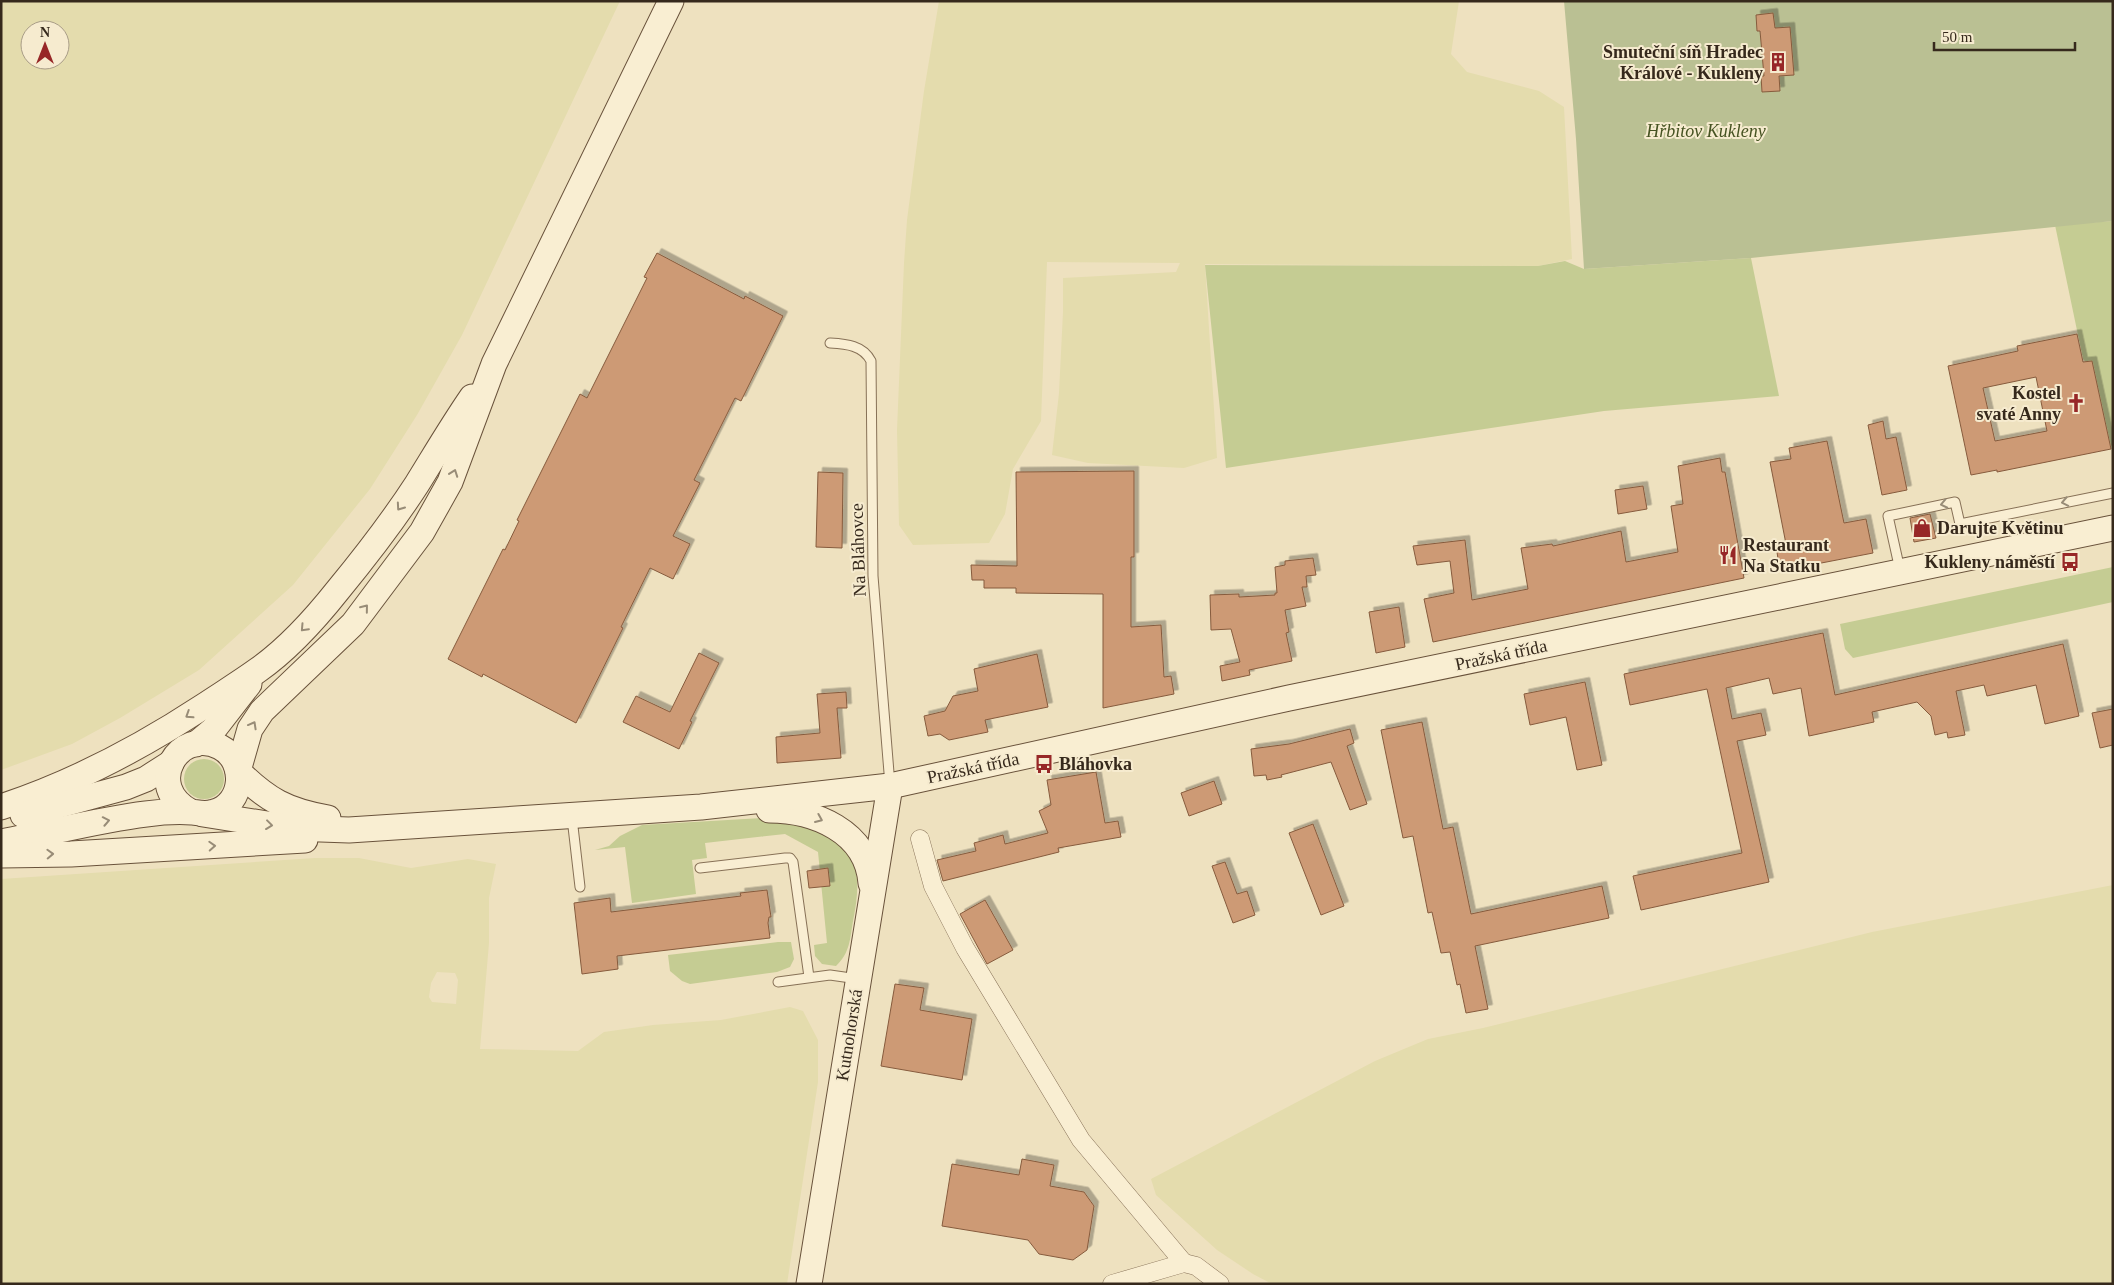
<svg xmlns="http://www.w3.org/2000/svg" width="2114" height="1285" viewBox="0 0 2114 1285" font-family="Georgia,serif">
<defs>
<filter id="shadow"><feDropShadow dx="4.5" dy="-4.5" stdDeviation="0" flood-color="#0004"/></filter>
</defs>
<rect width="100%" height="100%" fill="#eee1bf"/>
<g fill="#e4dcad" fill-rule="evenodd">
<path d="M1 1H620L462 335 417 415 370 489 293 585 199 670 120 718 72 744 1 770ZM30 30H60V60H30Z"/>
<path d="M939 1H1459L1451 54 1467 72 1539 91 1564 107 1572 259 1538 266 1205 264 1217 458 1184 468 1088 463 1052 455 1059 393 1063 312V278L1176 272 1180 263 1047 262 1041 421 1013 469 1005 514 989 543 913 545 899 525 897 430 904 263 907 220 924 91Z"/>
<path d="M315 858H359L411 868 468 859 496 864 489 898V943L480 1049 578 1051 604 1032 653 1025 721 1020 790 1007 803 1011 818 1040V1082L787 1284H1V879ZM437 972 455 973 458 980 456 1004 432 1002 429 997 431 983Z"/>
<path d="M2113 885V1284H1272L1253 1274 1217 1250 1156 1195 1151 1179 1375 1061 1428 1039 1483 1028 1872 932Z"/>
</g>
<g fill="#c5cc93">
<path d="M2113 221V447L2111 448 2092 361 2086 362 2083 359 2055 225Z"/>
<path d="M1751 258 1779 396 1604 411 1226 468 1205 265 1538 266 1565 261 1584 269Z"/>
<path d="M2113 567V602L1853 658 1845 649 1840 624Z"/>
<circle cx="204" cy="779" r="20"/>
<path d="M762 818C789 820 838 831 851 856 861 875 857 901 853 921 850 939 850 953 836 966L822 964 815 956 814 945 827 943 818 852 785 834 705 843 707 858 692 860 696 894 632 903 625 847 595 850 609 846 620 836 642 825Z"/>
<path d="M778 942H791L794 959 790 967 777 972 690 984 682 981 670 971 668 955Z"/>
</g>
<path fill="#bac093" d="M1564 1H2113V221L1751 258 1584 269 1576 139Z"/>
<g fill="#cd9a75" stroke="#865b3d" fill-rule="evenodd" filter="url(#shadow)">
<path d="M1773 13 1775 28 1790 27 1794 75 1779 76 1780 91 1762 92 1761 76H1764L1760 31H1757L1756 15Z"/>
<path d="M657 253 744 299 745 296 783 316 741 401 735 398 694 480 700 483 673 536 690 544 673 579 650 568 621 627 623 628 576 723 483 674 482 677 448 659 503 549 505 550 519 521 517 520 580 394 587 398 647 278 644 277Z"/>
<path d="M2077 334 2083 362 2092 361 2111 449 1997 472V470L1971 475 1948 366 2018 351 2017 346ZM2036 377 2047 431 1995 441 1983 388Z"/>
<path d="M1883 421 1886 439 1896 437 1907 490 1882 495 1868 425Z"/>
<path d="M1827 441 1844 523 1866 519 1873 553 1780 571 1776 546 1786 544 1770 462 1791 459 1789 448Z"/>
<path d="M1720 458 1722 472H1725L1744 578 1433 642 1424 599 1454 593 1450 561 1417 565 1413 546 1465 540 1472 600 1528 589 1521 548 1552 544 1553 546 1621 531 1626 562 1678 552 1671 506 1683 504 1678 466Z"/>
<path d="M1134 471V557H1131V627L1161 625 1164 677 1171 676 1174 694 1103 708V594L1016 593V588H984V580H972L971 565 1017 566 1016 472Z"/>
<path d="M818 472 843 473 842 548 816 547Z"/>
<path d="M1643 486 1647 509 1618 514 1615 490Z"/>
<path d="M1930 514 1936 538 1914 542 1910 518Z"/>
<path d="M1313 558 1316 575 1306 576 1307 587H1302L1306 606 1285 610 1289 632 1286 633 1292 661 1249 670 1250 675 1222 681 1220 666 1240 662 1231 629 1211 630 1210 595 1239 594V597L1275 595V593H1277L1275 567 1285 565V561Z"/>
<path d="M1399 607 1405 647 1376 653 1369 612Z"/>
<path d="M1823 633 1835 695 2063 644 2079 716 2045 724 2036 685 1987 696 1984 685 1956 691 1965 735 1948 738 1947 732 1935 735 1931 716 1917 702 1872 712 1874 722 1809 736 1801 688 1773 694 1769 678 1726 688 1732 719 1761 713 1766 735 1737 741 1769 882 1641 910 1633 876 1742 853 1707 689 1630 705 1624 674Z"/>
<path d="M699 653 719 663 690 721 692 722 679 749 623 722 636 696 670 712Z"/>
<path d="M1037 654 1048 707 985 720 988 732 949 740 940 734 928 736 924 716 945 711 953 696 978 691 974 669Z"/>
<path d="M1585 682 1602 765 1577 770 1566 717 1530 725 1524 694Z"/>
<path d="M846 692 847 708H837L841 758 777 763 776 737 820 733 817 694Z"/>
<path d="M2113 709V745L2100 748 2092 713Z"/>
<path d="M1422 722 1443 829 1453 827 1471 914 1602 886 1609 918 1475 946 1488 1009 1466 1013 1460 984 1457 985 1450 952 1441 953 1432 912 1428 913 1413 836 1403 838 1381 730Z"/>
<path d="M1350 729 1354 743 1347 746 1367 804 1350 810 1331 762 1281 775 1282 777 1267 780 1266 775 1254 776 1251 749 1289 744Z"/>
<path d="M1096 772 1105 823 1118 821 1121 837 1058 848 1059 852 943 881 937 860 976 851 974 843 1003 835 1005 844 1048 833 1039 811 1051 805 1047 780Z"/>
<path d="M1214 781 1222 804 1189 816 1181 793Z"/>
<path d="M1313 824 1344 906 1321 915 1289 833Z"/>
<path d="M1225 862 1237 894 1247 891 1255 915 1233 923 1212 866Z"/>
<path d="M828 868 830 886 809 888 807 871Z"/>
<path d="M767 890 771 917H769L768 923 770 938 617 956 618 969 582 974 574 903 610 898 611 912 741 896 740 893Z"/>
<path d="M985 900 1013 950 987 964 960 914Z"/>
<path d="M895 984 924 988 920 1010 972 1019 962 1080 881 1066Z"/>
<path d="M1022 1159 1054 1165 1050 1186 1084 1192 1094 1206 1087 1250 1073 1260 1039 1254 1028 1240 942 1226 952 1164 1019 1175Z"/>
</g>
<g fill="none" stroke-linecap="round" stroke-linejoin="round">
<g stroke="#877157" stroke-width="11">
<g id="lane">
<path d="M830 343C846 344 863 345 871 361L873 576 890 785"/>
<path d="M1900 570 1888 516 1955 502 1960 524 2113 493"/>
<path d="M572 818 580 887"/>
<path d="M700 868 785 858H790L793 862 809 977"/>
<path d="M778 982 830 975 858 979"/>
</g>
</g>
<g stroke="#877157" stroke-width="19">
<g id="street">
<path d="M920 839 933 886 965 948 1081 1140 1184 1263"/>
<path d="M1112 1284 1184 1263 1196 1266 1220 1284"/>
</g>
</g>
<g stroke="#69523b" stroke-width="27">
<g id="secondary">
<path d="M196 744 214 729 249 684"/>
<path d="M238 771 250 729 262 711 353 624 422 532 450 482 494 364 671 1"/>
<path d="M238 771C267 800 287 811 328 818"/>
<path d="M1 807C74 783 140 748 204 706 222 694 240 683 258 670 288 649 315 619 338 590 366 556 393 521 417 484 435 455 452 426 472 397"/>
<path d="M769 810C814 810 867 831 871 883"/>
<path d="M203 814 292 828 349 830 701 807 890 786 1289 698 2113 528"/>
<path d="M23 815 126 787 146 779 171 763"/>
<path d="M1 842C50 833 97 820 146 814 161 812 177 811 192 812 199 813 206 815 214 812 244 804 247 761 220 747 179 726 142 786 191 812"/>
<path d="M1 855 71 854 305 840"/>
<path d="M809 1284 890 786"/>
</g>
</g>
<use href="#lane" stroke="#f9eed2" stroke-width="9"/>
<use href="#street" stroke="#f9eed2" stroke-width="18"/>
<use href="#secondary" stroke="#f9eed2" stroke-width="25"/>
</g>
<defs><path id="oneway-chevron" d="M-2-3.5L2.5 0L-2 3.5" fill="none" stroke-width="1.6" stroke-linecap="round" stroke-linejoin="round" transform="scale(1.25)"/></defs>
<g stroke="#988c77">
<use href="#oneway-chevron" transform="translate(454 473) rotate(-70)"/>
<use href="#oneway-chevron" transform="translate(2065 502) rotate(169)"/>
<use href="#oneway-chevron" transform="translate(1944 504) rotate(168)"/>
<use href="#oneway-chevron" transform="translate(400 507) rotate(125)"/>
<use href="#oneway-chevron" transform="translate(365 608) rotate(-51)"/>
<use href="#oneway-chevron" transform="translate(304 628) rotate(133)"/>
<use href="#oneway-chevron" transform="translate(189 715) rotate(147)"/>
<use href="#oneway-chevron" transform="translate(253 725) rotate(-61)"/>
<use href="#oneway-chevron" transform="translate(819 819) rotate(23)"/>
<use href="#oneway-chevron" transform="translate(106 821) rotate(-11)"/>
<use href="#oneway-chevron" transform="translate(269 825) rotate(7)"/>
<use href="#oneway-chevron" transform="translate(212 846) rotate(-3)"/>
<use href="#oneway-chevron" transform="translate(50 854) rotate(-2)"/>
</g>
<defs>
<g id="building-bare" transform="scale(1.5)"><path d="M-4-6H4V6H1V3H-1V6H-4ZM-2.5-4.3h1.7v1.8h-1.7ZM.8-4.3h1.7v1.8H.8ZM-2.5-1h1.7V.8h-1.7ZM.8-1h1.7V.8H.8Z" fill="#972727" stroke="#f6ebcf" stroke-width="2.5" paint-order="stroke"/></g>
<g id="church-bare" transform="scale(1.5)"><path d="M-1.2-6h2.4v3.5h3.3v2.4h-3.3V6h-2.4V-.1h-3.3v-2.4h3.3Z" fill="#972727" stroke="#f6ebcf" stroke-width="2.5" paint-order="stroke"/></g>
<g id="shop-bare" transform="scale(1.5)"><path d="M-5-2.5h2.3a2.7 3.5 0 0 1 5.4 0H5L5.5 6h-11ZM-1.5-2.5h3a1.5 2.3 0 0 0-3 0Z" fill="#972727" stroke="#f6ebcf" stroke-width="2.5" paint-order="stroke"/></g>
<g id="restaurant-bare" transform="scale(1.5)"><path d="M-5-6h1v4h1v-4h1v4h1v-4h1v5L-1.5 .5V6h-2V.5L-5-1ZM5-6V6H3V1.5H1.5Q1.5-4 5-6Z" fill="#972727" stroke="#f6ebcf" stroke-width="2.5" paint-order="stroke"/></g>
<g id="bus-bare" transform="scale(1.5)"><path d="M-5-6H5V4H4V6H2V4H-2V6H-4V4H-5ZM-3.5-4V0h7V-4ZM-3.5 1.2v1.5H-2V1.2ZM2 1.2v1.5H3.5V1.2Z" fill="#972727" stroke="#f6ebcf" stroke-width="2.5" paint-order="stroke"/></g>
</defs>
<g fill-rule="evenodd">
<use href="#building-bare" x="1778" y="62"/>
<use href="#church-bare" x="2076" y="403"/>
<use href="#shop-bare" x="1922" y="528"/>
<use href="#restaurant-bare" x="1728" y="555"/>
<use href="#bus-bare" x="2070" y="562"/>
<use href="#bus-bare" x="1044" y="764"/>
</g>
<g text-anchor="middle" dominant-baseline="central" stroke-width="4" stroke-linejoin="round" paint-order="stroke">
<g font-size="18" font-weight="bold" fill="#36291c" stroke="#f6ebcf" text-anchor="end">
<text x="1763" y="52">Smuteční síň Hradec<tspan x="1763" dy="21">Králové - Kukleny</tspan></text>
<text x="2061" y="393">Kostel<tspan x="2061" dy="21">svaté Anny</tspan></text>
<text x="1937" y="528" text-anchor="start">Darujte Květinu</text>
<text x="1743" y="545" text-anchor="start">Restaurant<tspan x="1743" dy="21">Na Statku</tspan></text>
<text x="2055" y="562">Kukleny náměstí</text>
<text x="1059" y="764" text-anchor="start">Bláhovka</text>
</g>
<g font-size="18" font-style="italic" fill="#465322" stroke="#f6ebcf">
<text x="1706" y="131">Hřbitov Kukleny</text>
</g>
<g font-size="18" fill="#36291c" stroke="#f6ebcf">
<text transform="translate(858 550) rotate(-92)">Na Bláhovce</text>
<text transform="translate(1501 655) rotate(-12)">Pražská třída</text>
<text transform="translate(973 768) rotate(-12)">Pražská třída</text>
<text transform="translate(849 1035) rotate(-81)">Kutnohorská</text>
</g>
</g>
<rect width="2114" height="1285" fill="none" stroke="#36291c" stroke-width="5"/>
<g transform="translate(45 45)"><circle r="24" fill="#f6ebcf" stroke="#a99d87"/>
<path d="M0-4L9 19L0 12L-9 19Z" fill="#972727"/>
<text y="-8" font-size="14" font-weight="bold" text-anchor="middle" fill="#36291c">N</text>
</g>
<path d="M1934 42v8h141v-8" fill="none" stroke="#36291c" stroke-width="2.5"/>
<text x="1942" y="42" font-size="15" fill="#36291c" stroke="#f6ebcf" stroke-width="4" paint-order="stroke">50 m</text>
</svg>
